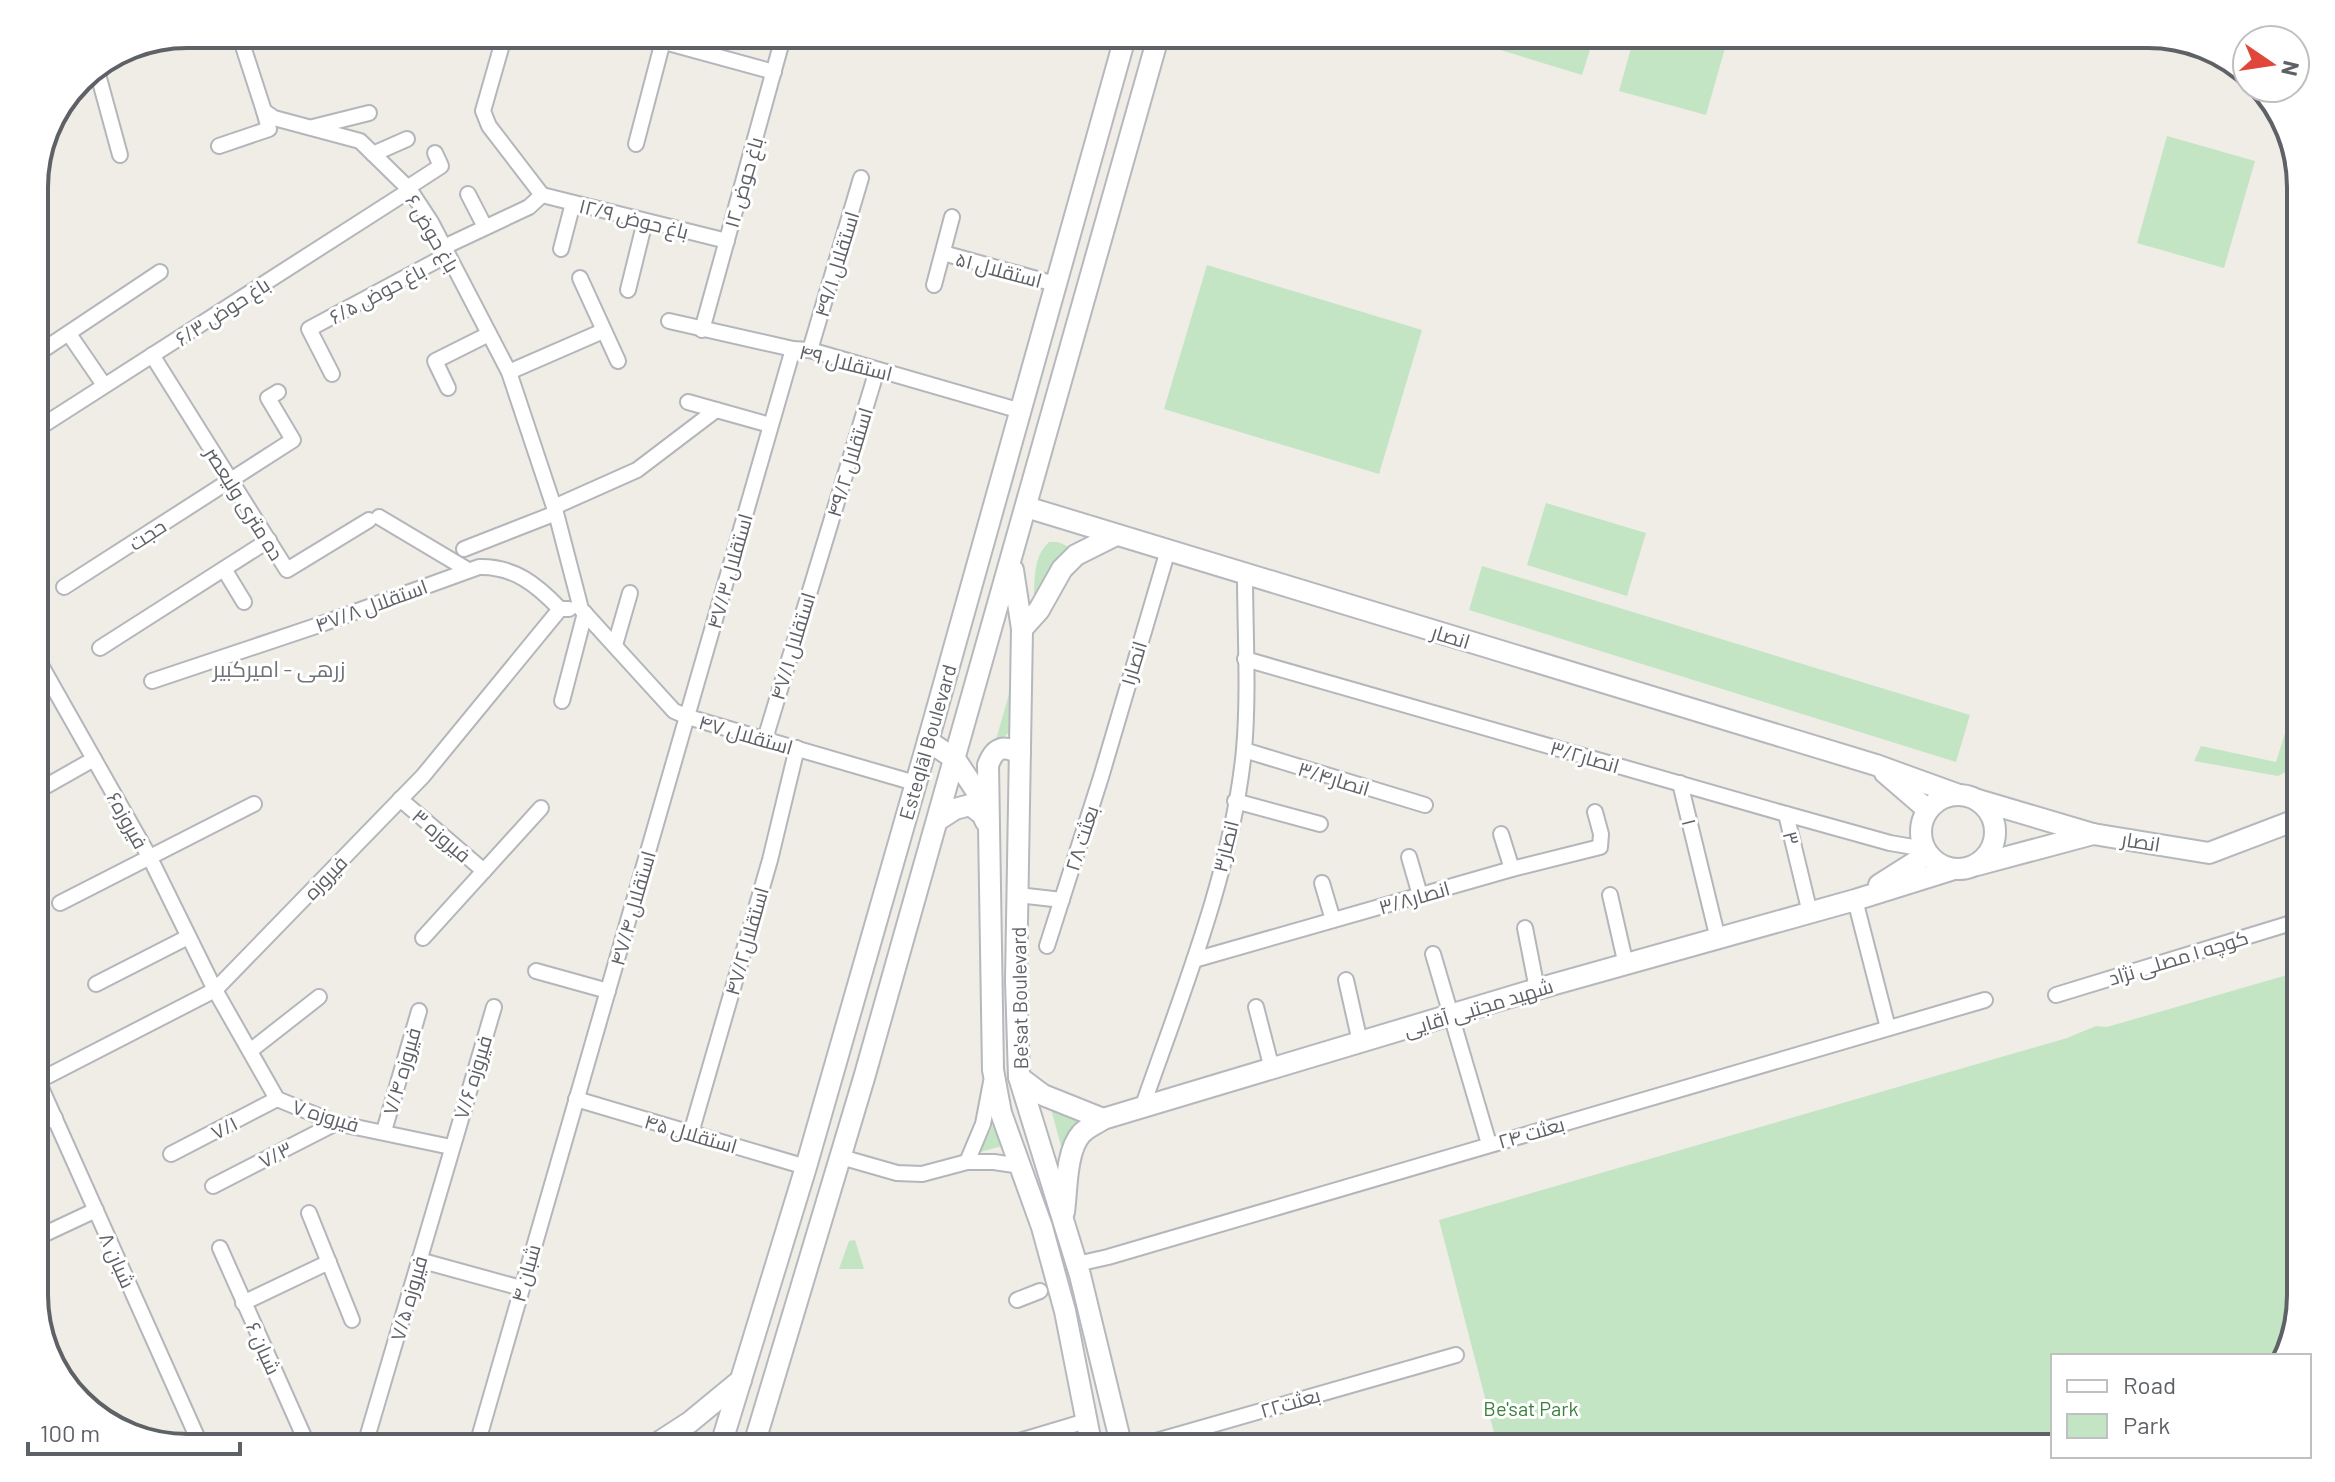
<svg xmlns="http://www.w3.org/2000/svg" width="2335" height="1482" viewBox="0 0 2335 1482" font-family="Barlow,Cairo,sans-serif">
<rect width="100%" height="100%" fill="#efede6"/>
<g fill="#c4e5c4">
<path d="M1448 34H1595L1582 75Z"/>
<path d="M1635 34H1729L1706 115 1619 91Z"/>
<path d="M2167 136 2255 161 2224 268 2137 243Z"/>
<path d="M1207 265 1422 330 1379 474 1164 409Z"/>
<path d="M1546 503 1646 533 1627 596 1527 565Z"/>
<path d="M1049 542H1058L1069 547 1054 565 1038 599 1034 594C1035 575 1034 556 1049 542Z"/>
<path d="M1482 566 1970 715 1956 762 1469 610Z"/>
<path d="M1021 652 1022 735 1007 734 993 750Z"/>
<path d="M2301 682V764L2278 776 2194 761 2201 746 2276 762Z"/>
<path d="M2301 971V1296L2283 1356H2053V1448H1498L1439 1220 2067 1038 2096 1026 2107 1027Z"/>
<path d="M1051 1109 1083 1119 1061 1146Z"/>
<path d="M996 1119 1006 1145 980 1152Z"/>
<path d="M855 1240 864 1269H839L849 1241Z"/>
</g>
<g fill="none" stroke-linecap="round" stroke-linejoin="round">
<g stroke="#b3b6ba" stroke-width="18">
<g id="street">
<path d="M239 34 264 111 274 118 360 141 410 190 431 222 509 372 556 513 581 609 674 711 688 717 915 783"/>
<path d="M505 34 483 111 489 126 542 195"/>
<path d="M635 34 774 72"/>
<path d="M96 67 120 155"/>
<path d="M313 127 369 113"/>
<path d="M636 144 663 41"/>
<path d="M219 146 269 129 264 111"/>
<path d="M373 154 407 139"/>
<path d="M407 188 441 166 435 153"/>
<path d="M468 194 485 227"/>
<path d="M542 195 727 241"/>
<path d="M444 247 529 207 542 195"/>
<path d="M561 249 573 203"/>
<path d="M943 253 1055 284"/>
<path d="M580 278 618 361"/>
<path d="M934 285 952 217"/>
<path d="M628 290 645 221"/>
<path d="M669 321 793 349 810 350 1021 411"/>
<path d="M702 330 784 34"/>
<path d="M69 334 104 385"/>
<path d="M810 350 861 178"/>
<path d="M152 355 287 570 369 520"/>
<path d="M34 356 160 272"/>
<path d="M509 372 603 331"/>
<path d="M332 374 309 329 447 255"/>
<path d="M448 388 435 361 489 334"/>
<path d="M688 402 770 425"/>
<path d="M34 431 410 190"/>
<path d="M554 507 637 470 716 410"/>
<path d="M379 517 468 570"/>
<path d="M464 549 556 513"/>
<path d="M224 569 244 602"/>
<path d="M64 587 293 440 268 398 278 392"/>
<path d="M615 645 630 593"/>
<path d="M100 648 269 540"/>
<path d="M34 653 150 858 215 990 277 1099 336 1123 451 1147"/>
<path d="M1245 659 1786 814 1890 843 1925 849"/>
<path d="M152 681 316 626 479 567C514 566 537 585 560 609H569"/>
<path d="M562 701 585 613"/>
<path d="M765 739 877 370"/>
<path d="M1244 750 1425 805"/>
<path d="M1680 783 1718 939"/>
<path d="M34 793 94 759"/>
<path d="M400 799 484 871"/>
<path d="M1235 801 1320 824"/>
<path d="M1786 814 1810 913"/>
<path d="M1501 834 1512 869"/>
<path d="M1409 857 1420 895"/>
<path d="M1322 883 1333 920"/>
<path d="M1018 895 1062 900"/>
<path d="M1610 895 1626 965"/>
<path d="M1855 900 1888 1028"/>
<path d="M60 903 254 804"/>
<path d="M1525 928 1537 989"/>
<path d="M423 938 541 808"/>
<path d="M1047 946 1101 777 1168 550"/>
<path d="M1433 954 1489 1144"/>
<path d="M1194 960 1512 869 1600 847 1601 834 1595 812"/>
<path d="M536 971 608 991"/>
<path d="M1346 980 1360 1042"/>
<path d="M96 984 188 937"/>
<path d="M2056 995 2301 920"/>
<path d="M1256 1007 1272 1069"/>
<path d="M250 1051 319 997"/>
<path d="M34 1072 202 1448"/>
<path d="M38 1081 215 990 423 776 560 609"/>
<path d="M576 1099 806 1167"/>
<path d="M1142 1108C1182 993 1232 872 1244 750 1249 692 1245 632 1245 573"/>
<path d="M34 1126 55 1118"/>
<path d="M384 1131 419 1011"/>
<path d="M691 1133 770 860 797 748"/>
<path d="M171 1154 277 1099"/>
<path d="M841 1157 897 1173 922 1174 967 1162H994L1021 1166"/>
<path d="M967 1162 983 1124 991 1082"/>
<path d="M213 1186 336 1123"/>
<path d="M309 1213 352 1320"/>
<path d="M34 1239 96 1210"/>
<path d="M220 1248 309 1448"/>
<path d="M419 1260 521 1288"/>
<path d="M1077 1264 1108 1257 1985 1000"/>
<path d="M1017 1300 1040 1291"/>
<path d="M243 1303 329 1262"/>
<path d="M364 1448 494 1007"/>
<path d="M476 1448 793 349"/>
<path d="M996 1448 1086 1421"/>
<path d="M1122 1448 1149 1443 1456 1355"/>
</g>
</g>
<g stroke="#b5b8bd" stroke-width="24">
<g id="secondary">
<path d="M1026 507 1876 765 1956 794"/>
<path d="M1013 570 1022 629 1016 981 1019 1077 1080 1275 1122 1448"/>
<path d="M1022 629 1039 610 1062 569 1076 555 1116 535"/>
<path d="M928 741 955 759 987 807"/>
<path d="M1020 754C1005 745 995 746 988 765L993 1070 1001 1113 1042 1227 1065 1311 1092 1448"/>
<path d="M1885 773 1928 810"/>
<circle cx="1958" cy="832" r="37"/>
<path d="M1978 800 2093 834 2209 853 2301 818"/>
<path d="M938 820 955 809 970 805 982 814 986 822"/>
<path d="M1977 865 2093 834"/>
<path d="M1879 885 1928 854"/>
<path d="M1019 1077 1043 1095 1103 1119C1096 1124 1086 1128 1081 1134 1066 1151 1067 1189 1064 1212"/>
<path d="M1103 1119 1537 989 1855 900 1954 869"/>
<path d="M650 1448 690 1422 741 1380"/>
<path d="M720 1448 806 1167 928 741 1126 34"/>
<path d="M753 1448 864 1078 1159 34"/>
</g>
</g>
<use href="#street" stroke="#fff" stroke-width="14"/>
<use href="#secondary" stroke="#fff" stroke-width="20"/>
</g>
<g text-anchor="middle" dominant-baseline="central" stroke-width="6" stroke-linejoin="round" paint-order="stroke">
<g font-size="20" fill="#5e6166" stroke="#fff">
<text transform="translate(743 182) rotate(-74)">۱۲ باغ حوض</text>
<text transform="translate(634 218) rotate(14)">۱۲/۹ باغ حوض</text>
<text transform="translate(433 233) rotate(60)">۶ باغ حوض</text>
<text transform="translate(836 264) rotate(-73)">۴۹/۱ استقلال</text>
<text transform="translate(999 269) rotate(15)">۵۱ استقلال</text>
<text transform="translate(377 293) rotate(-28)">۶/۵ باغ حوض</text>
<text transform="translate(222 311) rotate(-33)">۶/۳ باغ حوض</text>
<text transform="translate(846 362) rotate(14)">۴۹ استقلال</text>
<text transform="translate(849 462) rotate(-73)">۴۹/۲ استقلال</text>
<text transform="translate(245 503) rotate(58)">ده متری ولیعصر</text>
<text transform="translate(147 534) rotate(-33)">حجت</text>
<text transform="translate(729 571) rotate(-74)">۴۷/۳ استقلال</text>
<text transform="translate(371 605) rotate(-20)">۴۷/۸ استقلال</text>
<text transform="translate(1451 636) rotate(17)">انصار</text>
<text transform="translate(792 646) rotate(-73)">۴۷/۱ استقلال</text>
<text transform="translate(1133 663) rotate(-73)">انصار۱</text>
<text transform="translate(746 734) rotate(16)">۴۷ استقلال</text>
<text transform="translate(927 742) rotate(-74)">Esteqlāl Boulevard</text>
<text transform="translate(1585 756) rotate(16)">انصار۳/۲</text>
<text transform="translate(1334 778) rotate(17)">انصار۳/۴</text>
<text transform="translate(128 820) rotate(61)">فیروزه۶</text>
<text transform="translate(1690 822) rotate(76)">۱</text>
<text transform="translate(442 835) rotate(41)">۳ فیروزه</text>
<text transform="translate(1081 838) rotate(-72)">بعثت ۲۸</text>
<text transform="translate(1792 838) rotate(76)">۳</text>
<text transform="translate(2141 841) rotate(9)">انصار</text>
<text transform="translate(1225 846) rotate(-76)">انصار۳</text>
<text transform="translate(325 877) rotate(-46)">فیروزه</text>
<text transform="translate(1414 897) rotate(-16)">انصار۳/۸</text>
<text transform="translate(632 908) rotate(-74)">۴۷/۴ استقلال</text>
<text transform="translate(746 941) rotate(-74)">استقلال۴۷/۲</text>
<text transform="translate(2178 957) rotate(-17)">کوچه ۱ مصلی نژاد</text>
<text transform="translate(1019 998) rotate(-91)">Be'sat Boulevard</text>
<text transform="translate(1478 1007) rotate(-17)">شهید مجتبی آقایی</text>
<text transform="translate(401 1071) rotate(-74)">۷/۴ فیروزه</text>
<text transform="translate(472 1077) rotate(-73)">۷/۶ فیروزه</text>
<text transform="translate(326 1115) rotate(17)">۷ فیروزه</text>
<text transform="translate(224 1127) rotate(-27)">۷/۱</text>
<text transform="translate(1531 1132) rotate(-16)">بعثت ۲۴</text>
<text transform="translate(691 1133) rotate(16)">۴۵ استقلال</text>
<text transform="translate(275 1154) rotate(-27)">۷/۳</text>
<text transform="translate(118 1260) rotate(66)">۸ شبان</text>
<text transform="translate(525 1273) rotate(-74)">۴ شبان</text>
<text transform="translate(408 1298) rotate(-74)">۷/۵ فیروزه</text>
<text transform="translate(264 1348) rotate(66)">۶ شبان</text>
<text transform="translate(1290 1402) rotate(-16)">بعثت۲۲</text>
</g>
<g font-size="20" fill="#39813c" stroke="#fff">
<text x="1531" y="1408">Be'sat Park</text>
</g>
<g font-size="22" fill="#6f7378" stroke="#fff">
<text x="279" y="668">زرهی - امیرکبیر</text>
</g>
</g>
<path d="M0 0H2335V1482H0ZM187 48H2148A139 139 0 0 1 2287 187V1295A139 139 0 0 1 2148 1434H187A139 139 0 0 1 48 1295V187A139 139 0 0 1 187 48Z" fill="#fff" fill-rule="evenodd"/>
<path fill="none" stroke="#5e6166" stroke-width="4" d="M187 48H2148A139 139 0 0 1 2287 187V1295A139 139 0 0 1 2148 1434H187A139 139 0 0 1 48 1295V187A139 139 0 0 1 187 48Z"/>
<rect x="2051" y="1354" width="260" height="104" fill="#ffffff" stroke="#bfc0c2" stroke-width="2"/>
<rect x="2067" y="1380" width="40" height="12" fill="#ffffff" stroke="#bfc0c2" stroke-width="2"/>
<text x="2123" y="1394" font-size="24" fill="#5e6166">Road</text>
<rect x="2067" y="1414" width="40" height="24" fill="#c4e5c4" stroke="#bfc0c2" stroke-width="2"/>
<text x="2123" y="1434" font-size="24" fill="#5e6166">Park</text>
<g transform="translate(2271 64) rotate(103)"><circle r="38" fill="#ffffff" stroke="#bfc0c2" stroke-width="2"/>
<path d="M0-6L14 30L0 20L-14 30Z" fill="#e1463b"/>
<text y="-12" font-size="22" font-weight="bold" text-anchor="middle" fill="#5e6166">N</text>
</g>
<path d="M28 1442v12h212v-12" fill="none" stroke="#5e6166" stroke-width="4"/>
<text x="40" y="1442" font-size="24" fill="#5e6166" stroke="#ffffff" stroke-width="6" paint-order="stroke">100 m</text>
</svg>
